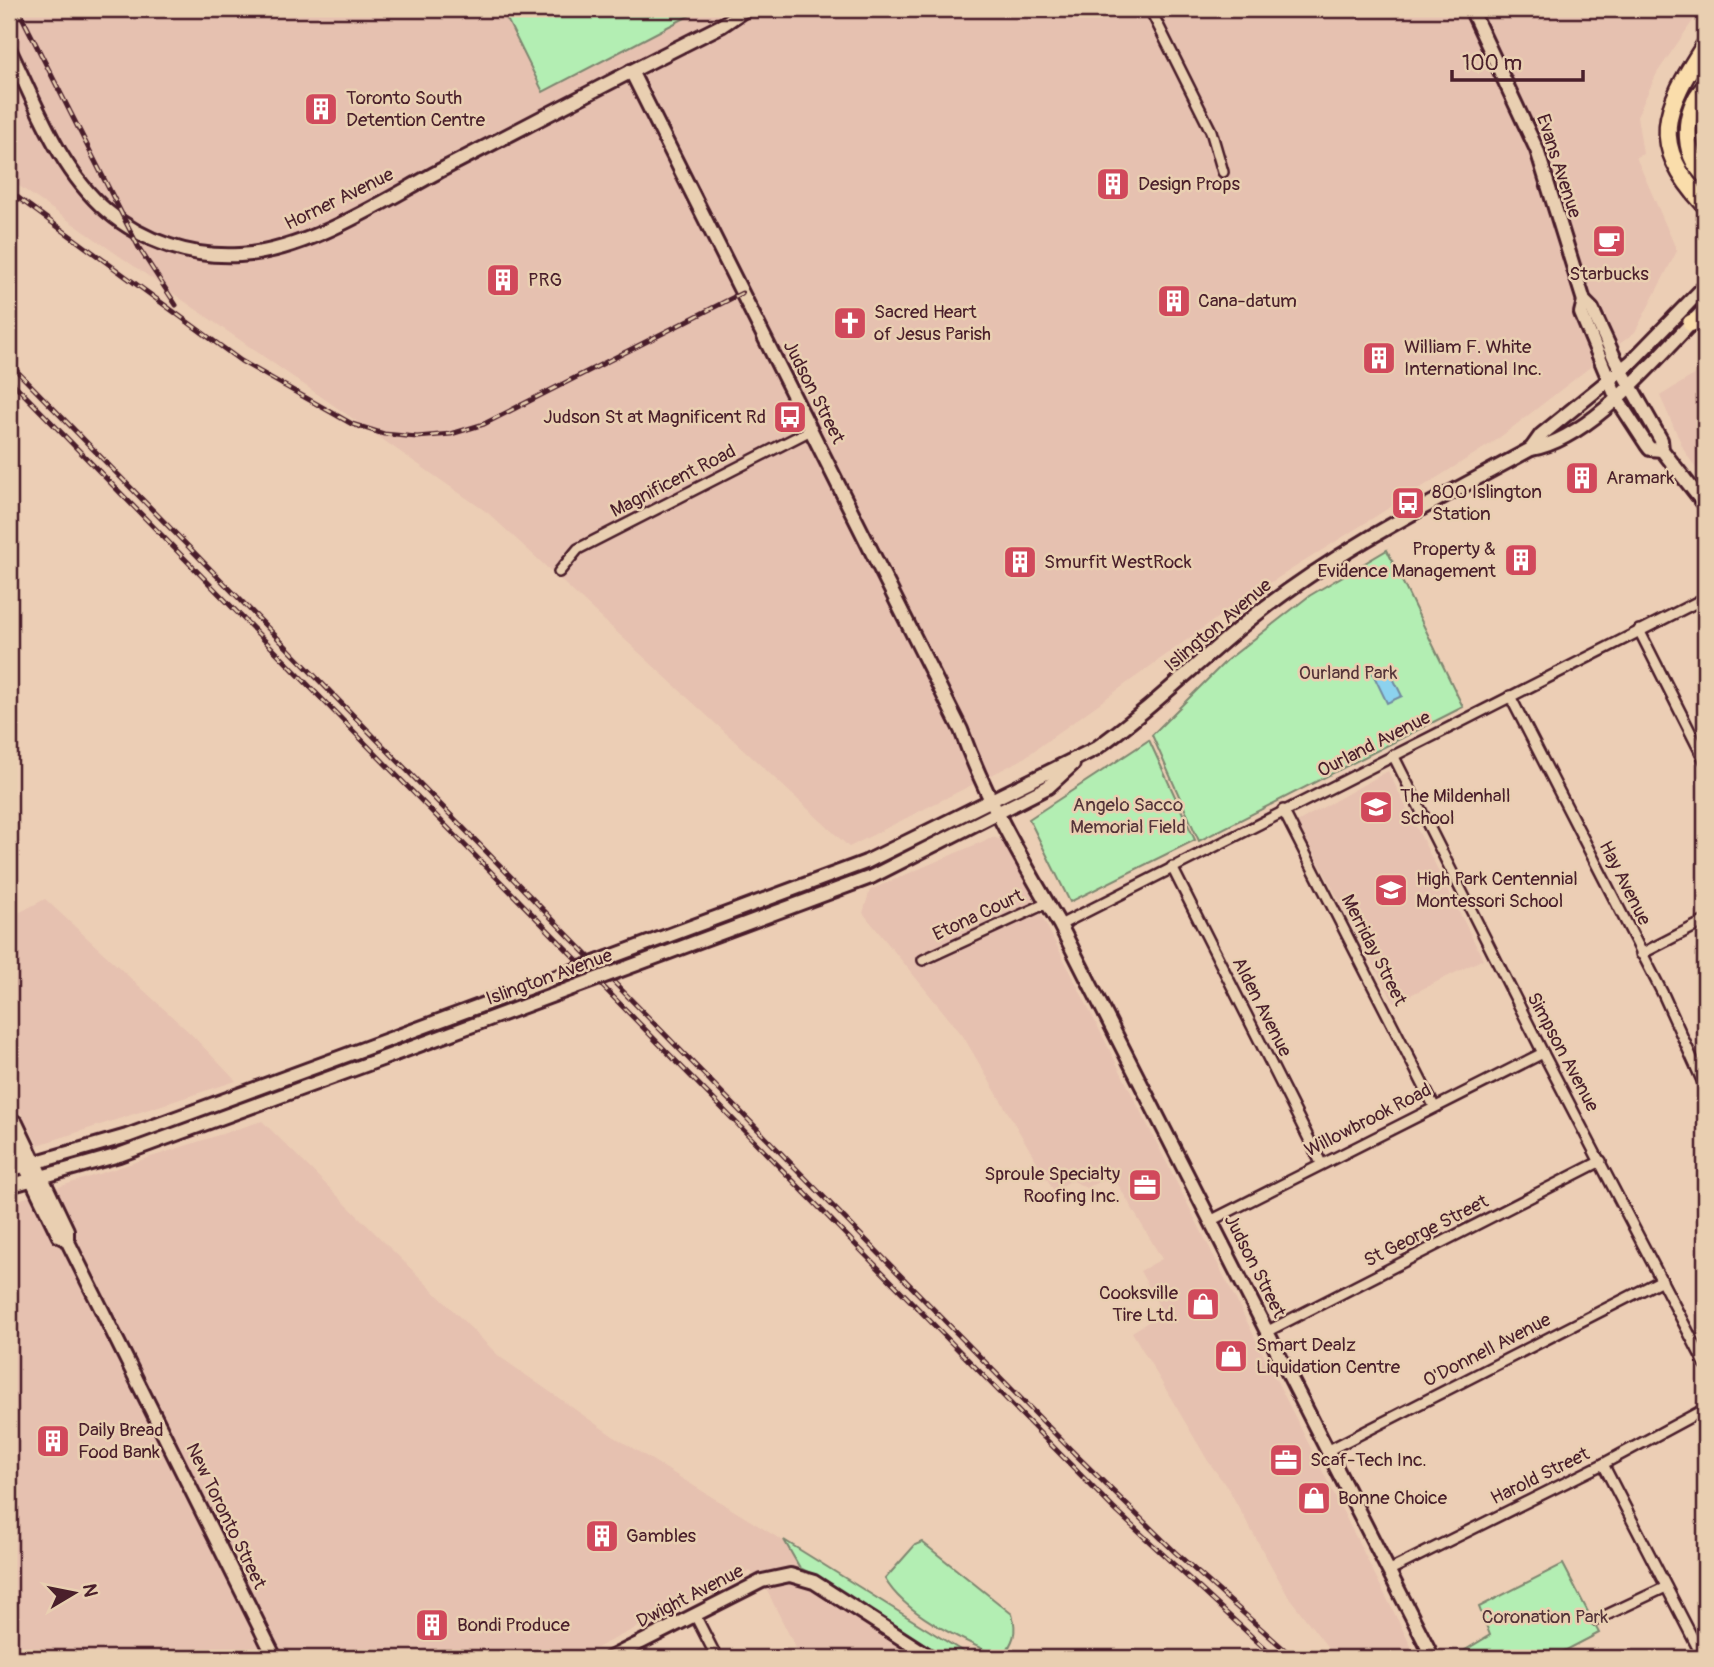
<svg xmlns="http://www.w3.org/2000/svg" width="1714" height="1667" viewBox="0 0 1714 1667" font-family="Pangolin,sans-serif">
<rect width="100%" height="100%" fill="#ecceb5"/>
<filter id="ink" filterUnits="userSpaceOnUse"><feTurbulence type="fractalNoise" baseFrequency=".0143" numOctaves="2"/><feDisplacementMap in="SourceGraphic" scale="14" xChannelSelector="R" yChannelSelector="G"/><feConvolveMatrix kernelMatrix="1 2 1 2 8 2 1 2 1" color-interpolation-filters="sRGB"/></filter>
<g filter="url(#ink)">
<g fill="#e6c1b0">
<path d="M9 9H1701L1657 73 1637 116 1643 154 1636 157 1677 251 1635 332 1495 441 1232 607 1021 760 849 847 488 513 9 179Z"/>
<path d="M1705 368V482L1685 452 1660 396Z"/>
<path d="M1388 771 1483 959 1394 1003 1297 822Z"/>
<path d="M993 837 1004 841 1417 1658H1336L1288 1596 1229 1490 1208 1461 1132 1332 1163 1313 1140 1271 1162 1259 1113 1176 1086 1188 1072 1180 1054 1191 963 1036 863 913 870 890Z"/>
<path d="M45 899 192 1035 236 1081 38 1145 9 1091V918Z"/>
<path d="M262 1121 500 1357 613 1436 973 1658H801L762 1581 750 1571 576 1658H9V1203Z"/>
</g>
<g fill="#b3eeb3" stroke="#7e866f" stroke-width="2">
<path d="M502 9H702L543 92Z"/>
<path d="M1387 550 1463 707 1199 841 1152 735 1226 661 1309 596Z"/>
<path d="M1149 740 1195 840 1070 902 1029 819Z"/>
<path d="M784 1540 973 1658H941L824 1580 800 1568Z"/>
<path d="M922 1542 1012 1614C1018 1633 1013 1642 1002 1658 965 1641 906 1616 885 1579L915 1545Z"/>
<path d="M1563 1564 1599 1633 1551 1658H1452L1490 1635 1479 1607Z"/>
</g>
<path fill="#8cd2ee" stroke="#728aa0" stroke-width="2" d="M1387 666 1402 696 1387 703 1373 674Z"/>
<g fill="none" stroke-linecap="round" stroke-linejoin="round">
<g stroke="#4a1f2b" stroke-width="14">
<g id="street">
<path d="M1150 9 1211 131 1223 172"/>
<path d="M559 572 578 549 811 430"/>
<path d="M1639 630 1705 761"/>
<path d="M1510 696 1664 996 1705 1087"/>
<path d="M1393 755 1543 1053 1705 1364"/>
<path d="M1283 810 1434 1106"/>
<path d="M1172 867 1321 1163"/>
<path d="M1060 925 1705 598"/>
<path d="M1641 954 1705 921"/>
<path d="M923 960 1047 903"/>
<path d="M1210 1221 1543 1053"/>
<path d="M1266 1332 1601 1161"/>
<path d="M1327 1451 1662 1280"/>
<path d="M1603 1464 1703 1658"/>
<path d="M1388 1571 1603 1464 1705 1409"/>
<path d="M695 1615 717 1658"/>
<path d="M1596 1620 1666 1587"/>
</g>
</g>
<g stroke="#4a1f2b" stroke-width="18">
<g id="secondary">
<path d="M1471 9 1537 150 1584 301 1592 309 1615 359 1661 440 1662 450 1705 505"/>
<path d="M9 49C36 104 59 170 107 211 143 242 193 258 240 255 308 251 383 201 443 169 536 121 628 72 721 26L746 9"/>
<path d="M631 71 961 730C986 799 1023 862 1060 925L1433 1658"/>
<path d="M1584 301 1581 313 1617 399 1647 445 1650 449 1662 450"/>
<path d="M1531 449 1541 435 1631 362 1705 286"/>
<path d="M866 862 1095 749C1153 708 1202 657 1258 613 1342 547 1438 500 1531 449 1593 439 1661 352 1705 309"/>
<path d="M871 877 1048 787 1073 764"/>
<path d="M9 1118 16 1123 67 1230V1240L275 1658"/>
<path d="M9 1133 59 1236 67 1240"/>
<path d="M9 1170 127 1136 393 1038"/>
<path d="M9 1186 119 1155 395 1054"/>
<path d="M610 1658 762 1581 790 1575 814 1582 932 1658"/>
</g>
</g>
<g stroke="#4a1f2b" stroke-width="21">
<g id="highway">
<path d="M1705 45C1663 110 1648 143 1705 205"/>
<path d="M1705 87C1683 110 1681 152 1705 175"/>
<path d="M1691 323 1705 317"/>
</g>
</g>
<use href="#street" stroke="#e9cfb1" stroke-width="9"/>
<use href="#secondary" stroke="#e9cfb1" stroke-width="12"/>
<use href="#highway" stroke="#faddab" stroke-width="16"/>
<g stroke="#4a1f2b" stroke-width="5">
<g id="rail">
<path d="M18 9 139 248 176 305"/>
<path d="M9 191 241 361 352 424 384 434 417 437 451 434 484 424 742 293"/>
<path d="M9 363 1074 1453 1175 1552 1294 1658"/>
<path d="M9 379 1113 1508 1275 1658"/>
</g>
</g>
<use href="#rail" stroke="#e9cfb1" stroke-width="2.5" stroke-dasharray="8" stroke-linecap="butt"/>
<g stroke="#4a1f2b" stroke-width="18" stroke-linecap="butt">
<g id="secondary-bridge">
<path d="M393 1038 866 862"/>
<path d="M395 1054 871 877"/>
</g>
</g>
<use href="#secondary-bridge" stroke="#e9cfb1" stroke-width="12"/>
</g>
</g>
<defs>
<g id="building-square" transform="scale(1.75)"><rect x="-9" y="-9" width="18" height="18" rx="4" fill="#d1495b" stroke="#e9cfb1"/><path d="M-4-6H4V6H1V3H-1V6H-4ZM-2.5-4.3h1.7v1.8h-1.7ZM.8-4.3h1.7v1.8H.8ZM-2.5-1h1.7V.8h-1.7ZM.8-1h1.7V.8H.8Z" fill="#fff"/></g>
<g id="cafe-square" transform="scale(1.75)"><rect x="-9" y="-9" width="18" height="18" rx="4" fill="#d1495b" stroke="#e9cfb1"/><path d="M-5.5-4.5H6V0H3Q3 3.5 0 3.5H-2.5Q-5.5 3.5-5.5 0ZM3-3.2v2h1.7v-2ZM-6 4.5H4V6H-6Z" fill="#fff"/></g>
<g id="church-square" transform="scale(1.75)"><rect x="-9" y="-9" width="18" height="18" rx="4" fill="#d1495b" stroke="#e9cfb1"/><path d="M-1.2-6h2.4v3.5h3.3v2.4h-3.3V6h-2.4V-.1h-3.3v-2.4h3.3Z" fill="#fff"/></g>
<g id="bus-square" transform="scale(1.75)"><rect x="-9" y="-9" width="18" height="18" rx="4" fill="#d1495b" stroke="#e9cfb1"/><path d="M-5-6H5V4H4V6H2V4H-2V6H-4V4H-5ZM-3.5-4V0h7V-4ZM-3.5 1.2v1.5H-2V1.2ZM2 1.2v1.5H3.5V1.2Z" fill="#fff"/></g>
<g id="school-square" transform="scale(1.75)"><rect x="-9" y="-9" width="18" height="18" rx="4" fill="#d1495b" stroke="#e9cfb1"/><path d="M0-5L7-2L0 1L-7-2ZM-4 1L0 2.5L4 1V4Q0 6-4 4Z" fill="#fff"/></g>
<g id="office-square" transform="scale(1.75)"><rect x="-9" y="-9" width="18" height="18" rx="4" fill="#d1495b" stroke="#e9cfb1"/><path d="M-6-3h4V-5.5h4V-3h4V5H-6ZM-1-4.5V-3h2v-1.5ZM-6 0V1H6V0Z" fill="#fff"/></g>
<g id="shop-square" transform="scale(1.75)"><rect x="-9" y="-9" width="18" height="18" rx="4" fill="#d1495b" stroke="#e9cfb1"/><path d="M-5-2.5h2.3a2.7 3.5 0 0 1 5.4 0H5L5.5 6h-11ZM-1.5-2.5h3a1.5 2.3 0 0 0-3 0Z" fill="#fff"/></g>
</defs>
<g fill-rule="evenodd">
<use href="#building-square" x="321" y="109"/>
<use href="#building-square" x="1113" y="184"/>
<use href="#cafe-square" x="1609" y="241"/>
<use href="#building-square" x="503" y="280"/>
<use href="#building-square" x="1174" y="301"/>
<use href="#church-square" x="850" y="323"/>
<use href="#building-square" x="1379" y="358"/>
<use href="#bus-square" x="790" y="417"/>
<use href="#building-square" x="1582" y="478"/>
<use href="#bus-square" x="1408" y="503"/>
<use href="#building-square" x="1521" y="560"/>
<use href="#building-square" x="1020" y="562"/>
<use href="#school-square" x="1376" y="807"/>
<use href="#school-square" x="1391" y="890"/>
<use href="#office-square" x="1145" y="1185"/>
<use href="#shop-square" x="1203" y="1304"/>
<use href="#shop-square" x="1231" y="1356"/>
<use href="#building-square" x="53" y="1441"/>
<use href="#office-square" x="1286" y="1460"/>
<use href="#shop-square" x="1314" y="1498"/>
<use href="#building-square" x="602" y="1536"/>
<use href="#building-square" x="432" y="1625"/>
</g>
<g text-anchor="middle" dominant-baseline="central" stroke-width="5" stroke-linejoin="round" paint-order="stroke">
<g font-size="19" fill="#4a1f2b" stroke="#e9cfb1" text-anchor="start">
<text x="346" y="98">Toronto South<tspan x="346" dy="22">Detention Centre</tspan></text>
<text x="1138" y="184">Design Props</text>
<text x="1609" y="274" text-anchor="middle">Starbucks</text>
<text x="528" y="280">PRG</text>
<text x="1198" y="301">Cana-datum</text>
<text x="874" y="312">Sacred Heart<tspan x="874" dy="22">of Jesus Parish</tspan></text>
<text x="1404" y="347">William F. White<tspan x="1404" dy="22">International Inc.</tspan></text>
<text x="766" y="417" text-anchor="end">Judson St at Magnificent Rd</text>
<text x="1606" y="478">Aramark</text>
<text x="1432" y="492">800 Islington<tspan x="1432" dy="22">Station</tspan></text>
<text x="1496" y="549" text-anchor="end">Property &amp;<tspan x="1496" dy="22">Evidence Management</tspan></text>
<text x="1044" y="562">Smurfit WestRock</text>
<text x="1400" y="796">The Mildenhall<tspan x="1400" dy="22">School</tspan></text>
<text x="1416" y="879">High Park Centennial<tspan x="1416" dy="22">Montessori School</tspan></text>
<text x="1120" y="1174" text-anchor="end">Sproule Specialty<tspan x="1120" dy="22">Roofing Inc.</tspan></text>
<text x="1178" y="1293" text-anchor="end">Cooksville<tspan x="1178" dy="22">Tire Ltd.</tspan></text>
<text x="1256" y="1345">Smart Dealz<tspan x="1256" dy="22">Liquidation Centre</tspan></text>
<text x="78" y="1430">Daily Bread<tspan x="78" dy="22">Food Bank</tspan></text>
<text x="1310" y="1460">Scaf-Tech Inc.</text>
<text x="1338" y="1498">Bonne Choice</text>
<text x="626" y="1536">Gambles</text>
<text x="457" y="1625">Bondi Produce</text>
</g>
<g font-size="19" fill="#4a1f2b" stroke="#e9cfb1">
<text transform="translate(1559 166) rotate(72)">Evans Avenue</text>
<text transform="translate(339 199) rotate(-26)">Horner Avenue</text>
<text transform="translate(814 392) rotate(63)">Judson Street</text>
<text transform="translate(673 481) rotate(-27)">Magnificent Road</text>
<text transform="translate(1218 625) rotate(-40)">Islington Avenue</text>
<text transform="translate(1374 744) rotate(-27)">Ourland Avenue</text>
<text transform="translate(1625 883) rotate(63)">Hay Avenue</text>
<text transform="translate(978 915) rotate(-25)">Etona Court</text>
<text transform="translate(1374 950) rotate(63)">Merriday Street</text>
<text transform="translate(549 977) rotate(-20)">Islington Avenue</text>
<text transform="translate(1262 1007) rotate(63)">Alden Avenue</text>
<text transform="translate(1563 1052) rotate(62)">Simpson Avenue</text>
<text transform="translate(1368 1120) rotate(-27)">Willowbrook Road</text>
<text transform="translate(1426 1231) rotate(-27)">St George Street</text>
<text transform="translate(1255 1266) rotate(63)">Judson Street</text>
<text transform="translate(1487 1350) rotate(-27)">O'Donnell Avenue</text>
<text transform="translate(1540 1476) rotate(-26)">Harold Street</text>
<text transform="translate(226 1516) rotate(64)">New Toronto Street</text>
<text transform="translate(690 1596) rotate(-27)">Dwight Avenue</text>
</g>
<g font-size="19" fill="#543439" stroke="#e9cfb1">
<text x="1348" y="673">Ourland Park</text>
<text x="1128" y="805">Angelo Sacco<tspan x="1128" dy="22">Memorial Field</tspan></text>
<text x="1545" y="1617">Coronation Park</text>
</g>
</g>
<rect width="1714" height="1667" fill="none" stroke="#e9cfb1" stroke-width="35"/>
<rect x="18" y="18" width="1679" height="1632" fill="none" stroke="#4a1f2b" stroke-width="2.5" filter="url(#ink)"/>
<g transform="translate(74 1593) rotate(80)" stroke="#e9cfb1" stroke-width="5" paint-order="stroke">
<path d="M0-5L12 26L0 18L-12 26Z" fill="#4a1f2b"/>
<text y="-10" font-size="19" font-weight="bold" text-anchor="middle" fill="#4a1f2b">N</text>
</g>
<path d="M1452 70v10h131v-10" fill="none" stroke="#4a1f2b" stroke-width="3.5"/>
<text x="1462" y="70" font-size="21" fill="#4a1f2b" stroke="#e9cfb1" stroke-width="5" paint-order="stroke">100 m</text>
</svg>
